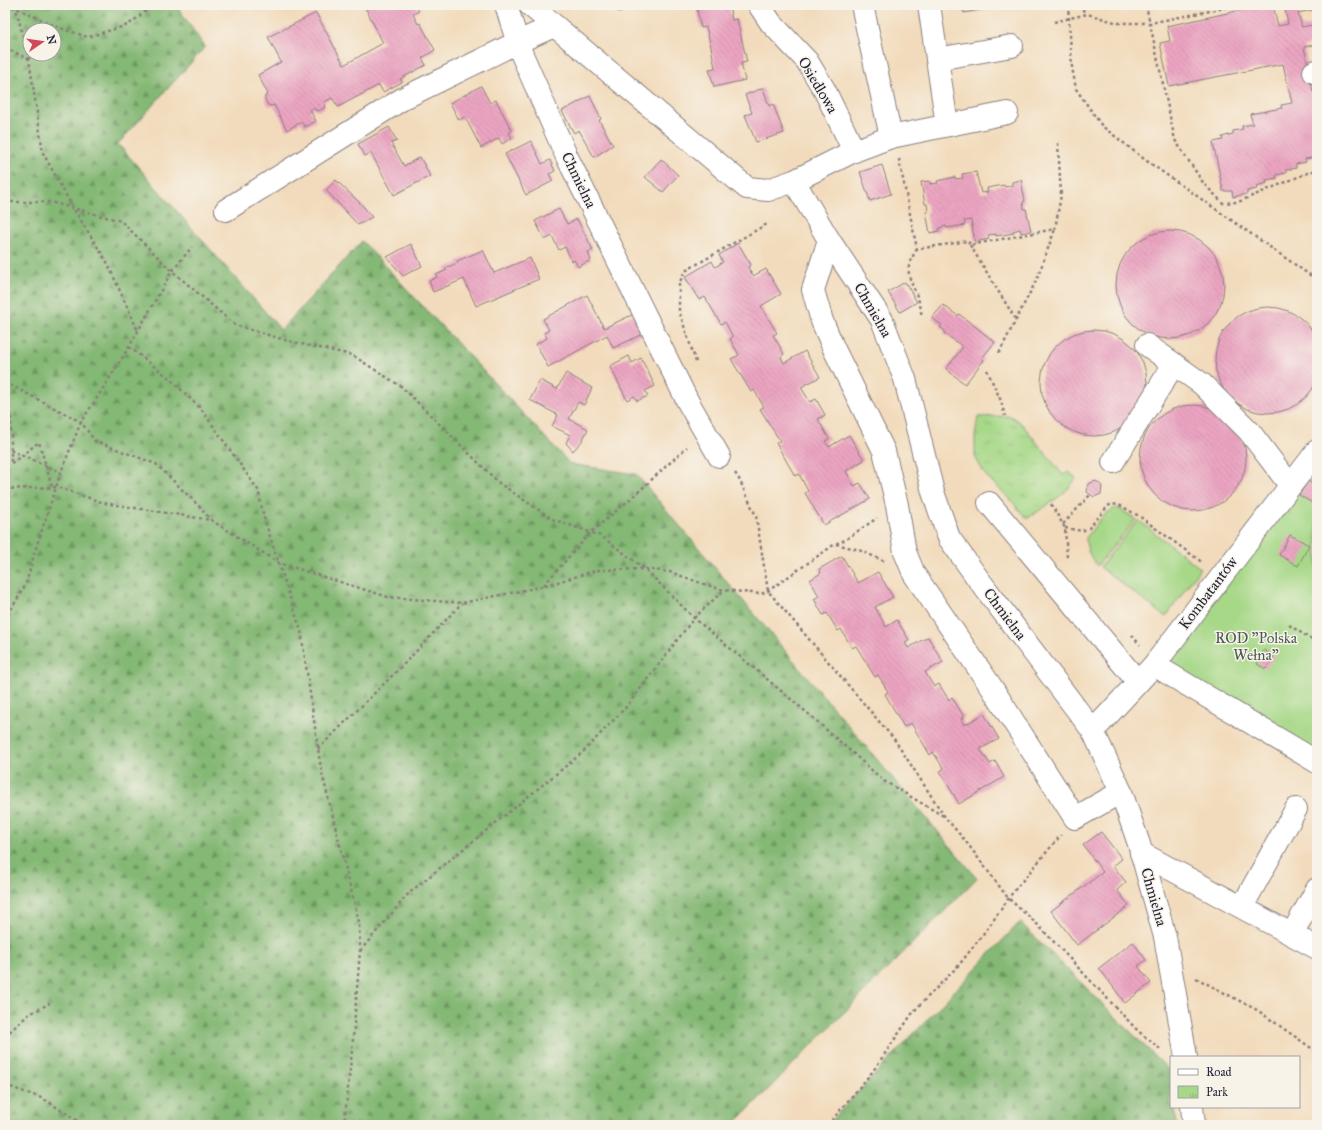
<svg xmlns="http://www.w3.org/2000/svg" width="1322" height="1130" viewBox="0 0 1322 1130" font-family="'IM FELL Great Primer',serif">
<defs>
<pattern id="forest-firs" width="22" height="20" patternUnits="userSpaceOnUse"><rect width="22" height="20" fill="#84b874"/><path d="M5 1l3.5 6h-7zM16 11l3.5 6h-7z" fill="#6c9560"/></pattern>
<pattern id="park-tufts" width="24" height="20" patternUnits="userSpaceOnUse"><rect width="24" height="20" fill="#a6d887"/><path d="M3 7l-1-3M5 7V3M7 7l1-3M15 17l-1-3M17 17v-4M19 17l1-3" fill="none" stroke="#8fb975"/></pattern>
<pattern id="building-back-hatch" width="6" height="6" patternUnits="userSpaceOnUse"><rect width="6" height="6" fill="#eba4c1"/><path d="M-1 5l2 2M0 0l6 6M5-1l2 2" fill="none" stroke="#c98da7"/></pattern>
</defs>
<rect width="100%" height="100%" fill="#f7f3e8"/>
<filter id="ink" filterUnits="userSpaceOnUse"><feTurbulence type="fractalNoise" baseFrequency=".025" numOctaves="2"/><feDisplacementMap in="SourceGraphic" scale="8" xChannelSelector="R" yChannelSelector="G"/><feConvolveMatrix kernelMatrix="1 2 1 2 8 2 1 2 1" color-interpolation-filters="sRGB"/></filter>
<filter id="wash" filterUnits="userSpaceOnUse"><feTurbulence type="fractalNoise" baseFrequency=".012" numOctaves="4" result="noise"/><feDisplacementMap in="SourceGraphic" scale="16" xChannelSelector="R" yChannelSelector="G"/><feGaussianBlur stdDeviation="0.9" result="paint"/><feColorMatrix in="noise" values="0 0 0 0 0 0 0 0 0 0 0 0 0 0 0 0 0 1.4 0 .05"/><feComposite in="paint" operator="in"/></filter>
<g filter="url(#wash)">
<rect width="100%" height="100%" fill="#f2dbbc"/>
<g fill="#a6d887" stroke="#647d61">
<path d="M1317 463V755L1167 665Z"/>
<path d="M1118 508 1136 519 1097 566C1091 557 1086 550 1086 538 1094 528 1104 510 1118 508Z"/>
<path d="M1138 520 1200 568 1166 617 1100 567Z"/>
</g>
<g fill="url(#forest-firs)" stroke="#536d58" fill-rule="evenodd">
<path d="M5 5H176L205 47 118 144 281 330 362 241 570 464 636 474 977 878 733 1125H5ZM30 30H54V54H30Z"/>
<path d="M1020 922 1171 1072V1107H1175L1177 1125H827Z"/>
</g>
<path fill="url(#park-tufts)" stroke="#647d61" d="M1010 416 1021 423 1063 475 1069 472 1076 478C1065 497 1044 506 1027 519L1010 499 986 476 975 457V436L978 417Z"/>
<g id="blocks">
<g fill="url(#building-back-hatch)">
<path d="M364 5H415L419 11 413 14 418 24 420 23 435 50 422 58 426 65 400 79 402 82 383 92 379 85 338 107 332 98 324 102 325 105 324 108 318 111 315 110 314 108 310 110 316 121 305 127 301 122 287 130 274 105 271 106 268 105 265 99V96L268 94 258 75 281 62 268 37 316 13 344 65 383 43Z"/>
<path d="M616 5H643V6L618 12Z"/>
<path d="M696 5H729L732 20 737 19 747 62 741 63 745 80 714 87 709 69 715 68 711 47 706 27 701 28Z"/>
<path d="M962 5H996V7L964 13Z"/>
<path d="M1265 5H1273L1278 26 1288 24 1284 5H1317V9L1298 13 1302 27 1317 24V44L1304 47 1313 92 1317 91V153L1315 154 1316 157 1305 159 1306 162 1296 164V168L1286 170V173L1276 175 1277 178 1266 180 1267 183 1256 186 1257 189 1247 191V194L1233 197 1232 191H1223L1213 142 1223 140 1222 137 1233 134V131L1243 129 1242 126 1253 124 1250 114 1282 108 1281 105 1292 103 1283 64 1169 86 1160 43 1170 41 1167 26Z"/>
<path d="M481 86 490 103 496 100 512 131 509 133 512 138 502 144 499 138 481 148 465 117 459 120 450 103Z"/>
<path d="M763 88 769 106 773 104 784 133 756 142 745 115 752 113 745 95Z"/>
<path d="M590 96 601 119 599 120 613 145 594 157 579 130 574 133 562 111Z"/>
<path d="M389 127 397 141 391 143 404 166 420 157 430 176 394 195 371 153 365 156 358 144Z"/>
<path d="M531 141 542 164 550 160 555 171 549 174 553 181 526 195 505 154Z"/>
<path d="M661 159 678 175 663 192 645 177Z"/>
<path d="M882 165 891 194 870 201 860 172Z"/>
<path d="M976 172 981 193 988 192 987 188 1004 185 1005 187 1012 185V182L1021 180 1025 201 1023 202 1024 209H1026L1031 231 1021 233 1020 229 1013 231 1014 233 996 236V234L988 235 989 239 975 242 971 220 964 221 965 225 947 228 946 226 939 228V231L930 233 926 212H928L927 204H925L921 182 930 181V184L938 183 937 181 955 177V179L963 178 962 174Z"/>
<path d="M336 180 362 205 372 217 358 225 326 190Z"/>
<path d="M559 209 567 224 577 219 593 250 588 252 591 260 578 267 574 260 572 261 565 247 559 250 552 236 545 240 535 221Z"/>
<circle cx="1170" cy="285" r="54"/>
<path d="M738 243 751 265 748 267 753 276 766 269 781 294 761 306 777 333 773 335 784 354 781 357 784 363 805 351 820 377 801 387 810 402 816 399 825 415 818 419 829 439 825 441 829 447 849 435 864 460 846 471 854 486 860 483 870 499 824 525 805 493 808 491 799 474 795 476 776 443 780 441 760 409 764 407 754 390 751 392 731 359 739 355 730 339 733 337 725 322 721 324 705 297 699 300 685 277 712 261 715 267 723 262 719 255Z"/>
<path d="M411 244 422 266 403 276 387 257Z"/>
<path d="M483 250 494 273 530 258 539 279 476 306 464 279 433 292 429 281 437 277 436 275 447 270 445 268 458 263 457 261Z"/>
<path d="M905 282 917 302 900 312 888 292Z"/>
<path d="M587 295 604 328 634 314 643 334 613 348 607 335 548 367 536 344 547 338 544 333 549 330 543 319Z"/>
<path d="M943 305 958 316 959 314 995 342 982 358 984 360 965 384 946 369 963 347 944 333 945 331 940 327 942 325 932 318Z"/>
<circle cx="1268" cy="360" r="53"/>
<circle cx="1094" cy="383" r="53"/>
<path d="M629 356 632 363 641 358 655 386 645 391 648 396 637 401 634 396 627 400 610 366Z"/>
<path d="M566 373 592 388 584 405 578 402 569 419 588 429 582 441 573 451 566 443 570 435 552 426 558 415 530 400 540 380 557 389Z"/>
<circle cx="1193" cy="458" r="53"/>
<path d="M1096 481 1102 486 1101 494 1094 497 1087 492 1088 484Z"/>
<path d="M1308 481 1317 487V498L1314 504 1299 495Z"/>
<path d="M1290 535 1309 545 1298 566 1279 555Z"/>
<path d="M842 556 858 583 878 572 893 597 875 607 886 627 897 620 909 640 905 642 908 648 928 637 943 662 925 672 934 687 939 684 949 700 952 697 964 717 961 719 964 725 984 714 999 739 980 749 990 764 995 761 1004 777 959 804 940 771 944 769 933 752 930 755 911 723 904 727 885 694 888 692 878 675 875 677 856 646 852 648 841 629 838 631 827 613 823 615 814 599 819 596 810 580 821 573 819 569Z"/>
<path d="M1264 650 1274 656 1266 669 1257 664Z"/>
<path d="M1101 832 1122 859 1113 866 1126 882 1117 890 1129 906 1077 945 1051 911 1103 872 1083 845Z"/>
<path d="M1133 942 1146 960 1138 966 1151 983 1125 1003 1099 968Z"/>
</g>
</g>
</g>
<g filter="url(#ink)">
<use href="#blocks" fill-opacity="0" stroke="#8a7e7c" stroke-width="1"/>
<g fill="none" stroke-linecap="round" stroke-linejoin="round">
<g stroke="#8a7e7c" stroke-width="24">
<g id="minor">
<path d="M506 5 520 50 566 155 688 402 719 456"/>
<path d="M530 5 747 188 768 190 794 181 854 151 891 137 1007 113"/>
<path d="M759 5 771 23 807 61 825 91 854 151"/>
<path d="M862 5 891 137"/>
<path d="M929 5 947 125"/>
<path d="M937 59 1012 46"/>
<path d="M1314 72 1317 71"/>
<path d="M794 181 829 240 882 320 905 379 933 492 949 538 979 580 1093 731 1121 792 1139 844 1165 937 1186 1057"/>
<path d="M226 210 404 98 518 42 554 26"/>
<path d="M829 240 813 290 822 321 834 349 884 451 897 505 905 552 914 574 992 688 1075 818 1121 792"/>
<path d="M1147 345 1202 384 1249 431 1290 485"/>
<path d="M1113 462 1174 364"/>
<path d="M989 503 1138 682"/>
<path d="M1154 665 1317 762"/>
<path d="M1093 731 1154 665 1317 451"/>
<path d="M1141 853 1317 948"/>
<path d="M1242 907 1296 809"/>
<path d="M1292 934 1317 889"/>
<path d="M1192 1107 1194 1125"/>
</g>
</g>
<g stroke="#8a7e7c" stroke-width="2.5" stroke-dasharray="3 3" stroke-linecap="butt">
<path d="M6 5 16 8 60 28 88 37 128 25 154 5"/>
<path d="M15 5 29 59 43 153 73 208 107 262 138 331"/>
<path d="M1068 5 1072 67 1076 89 1102 126 1144 159 1317 280"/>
<path d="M1078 5 1086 13"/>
<path d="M1146 5 1175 140 1204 184 1223 203 1238 202 1317 169"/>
<path d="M1054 22 1087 14 1118 23H1150L1240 5"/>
<path d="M5 48 29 59"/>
<path d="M899 159 917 249 968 241 970 245 1055 229 1061 195 1058 143"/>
<path d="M5 202H50L121 221 172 271 235 325 288 341 352 355 402 387 499 483 552 519 601 536 645 569 694 618 811 716 884 781 945 817"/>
<path d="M970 245 1016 320"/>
<path d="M917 249C914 254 910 260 909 266 906 282 923 298 921 317"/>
<path d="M129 347 168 377 202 410 258 490 264 518 301 631 321 769 359 922 360 951 352 1051 344 1125"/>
<path d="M999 353 1037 279 1055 229"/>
<path d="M696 362 679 311V284L685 271 767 224"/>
<path d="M987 370 1001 401 1005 416"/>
<path d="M5 382 81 422 95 441 156 464 198 505 211 520"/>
<path d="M5 421 11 414V464L39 442 52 487"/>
<path d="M5 448 61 472"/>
<path d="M735 473 739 479 756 516 768 591 894 739 945 817 967 843 1008 898 1037 924 1138 1031 1160 1049"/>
<path d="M5 489 57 487 104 503 211 520 279 563 388 597 462 603 544 586 598 570 645 569 670 572 704 584 724 590 761 594 768 591 835 544 845 540 877 518"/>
<path d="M1051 504 1065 528 1067 558 1068 559"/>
<path d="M1063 524 1091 494"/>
<path d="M1065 528 1082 531 1089 528 1108 506 1112 504 1119 505 1139 516 1203 563"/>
<path d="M836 544 859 550 884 561"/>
<path d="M544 585 590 533 636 494 687 447"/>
<path d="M5 620 26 584 35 551 61 472 81 422 104 387 129 347 172 271 192 247"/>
<path d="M1289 625 1317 643"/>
<path d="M1132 635 1140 645"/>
<path d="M1313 641 1317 633"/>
<path d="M318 749 404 664 462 603"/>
<path d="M360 951 409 893 582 753 627 706 694 618 724 590"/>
<path d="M1196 978 1257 1010 1317 1052"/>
<path d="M5 1036 28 1015 50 1003"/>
<path d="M5 1085 44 1099 84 1125"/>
<path d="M828 1125 873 1071 914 1011 959 965 990 925 1013 892 1061 835"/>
</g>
<use href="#minor" stroke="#fff" stroke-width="22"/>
</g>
</g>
<g text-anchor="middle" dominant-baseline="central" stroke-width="3" stroke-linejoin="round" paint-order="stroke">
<g font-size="15" fill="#22223b" stroke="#f7f3e8">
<text transform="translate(818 85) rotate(59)">Osiedlowa</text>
<text transform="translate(579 180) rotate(64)">Chmielna</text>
<text transform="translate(873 310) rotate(60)">Chmielna</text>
<text transform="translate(1208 593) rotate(-53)">Kombatantów</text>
<text transform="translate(1005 614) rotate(53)">Chmielna</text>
<text transform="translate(1154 897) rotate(74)">Chmielna</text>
</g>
<g font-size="15" fill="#4a5952" stroke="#f7f3e8">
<text x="1256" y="638">ROD "Polska<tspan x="1256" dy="17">Wełna"</tspan></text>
</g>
</g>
<rect width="1322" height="1130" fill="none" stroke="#f7f3e8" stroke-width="20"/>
<rect x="1170" y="1056" width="130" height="52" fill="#f7f3e8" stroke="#a29fa3"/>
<rect x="1178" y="1069" width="20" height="6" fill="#ffffff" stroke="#a29fa3"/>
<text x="1206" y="1076" font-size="12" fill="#22223b">Road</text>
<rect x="1178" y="1086" width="20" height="12" fill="url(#park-tufts)" stroke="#a29fa3"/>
<text x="1206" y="1096" font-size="12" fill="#22223b">Park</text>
<g transform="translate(42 42) rotate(77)"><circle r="19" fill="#f7f3e8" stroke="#a29fa3"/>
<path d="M0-3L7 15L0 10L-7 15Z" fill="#d1495b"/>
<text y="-6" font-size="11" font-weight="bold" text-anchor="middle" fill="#22223b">N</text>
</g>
</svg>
